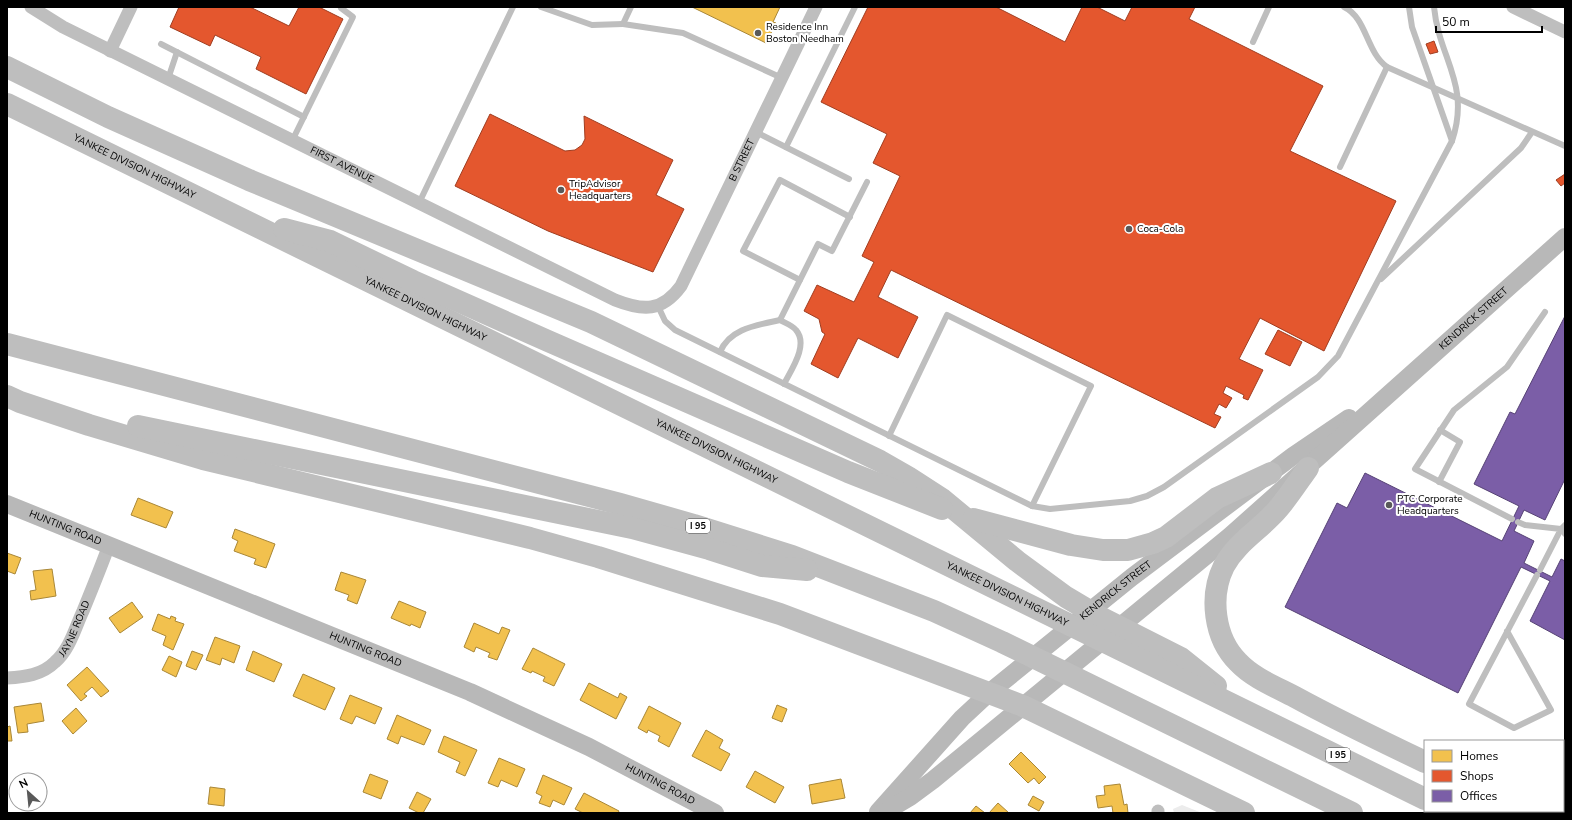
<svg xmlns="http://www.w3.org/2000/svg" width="1572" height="820" viewBox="0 0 1572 820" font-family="'Nunito Sans',sans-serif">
<rect width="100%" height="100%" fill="#fff"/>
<path fill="#ececec" d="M1182 805 1202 813H1174L1173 809Z"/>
<g fill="#f2c14e" stroke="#a98737">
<path d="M692 7H780L773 22 776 23 766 43Z"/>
<path d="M138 498 173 512 166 528 131 515Z"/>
<path d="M235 529 275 544 266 568 254 564 256 559 234 551 238 541 232 538Z"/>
<path d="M7 553 21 558 15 574 7 571Z"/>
<path d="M52 569 56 596 31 600 30 591 36 590 33 571Z"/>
<path d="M341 572 366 580 357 604 347 600 349 595 335 590Z"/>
<path d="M399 601 426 612 420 628 411 624 410 626 391 618Z"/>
<path d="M132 602 143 617 120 633 109 618Z"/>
<path d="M158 614 170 619 171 616 176 618 175 621 184 624 173 650 163 645 166 636 152 630Z"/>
<path d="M474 623 499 634 502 627 510 630 497 660 488 657 490 653 476 647 474 652 464 647Z"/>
<path d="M215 637 240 646 234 663 222 658 220 665 206 660Z"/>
<path d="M533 648 565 664 554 686 543 681 545 677 532 671 531 673 522 669Z"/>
<path d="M192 651 203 655 196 670 186 666Z"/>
<path d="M253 651 282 664 274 682 246 670Z"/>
<path d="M169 656 182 662 176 677 162 670Z"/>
<path d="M87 667 109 691 101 697 92 687 84 694 87 696 81 701 67 685Z"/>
<path d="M303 674 335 688 325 710 293 696Z"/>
<path d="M589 683 618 698 620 693 627 697 616 719 580 700Z"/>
<path d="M350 695 382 708 375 724 356 716 352 724 340 719Z"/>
<path d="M41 703 44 721 27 724 28 732 18 733 14 707Z"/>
<path d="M777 705 787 709 782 722 772 718Z"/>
<path d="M649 706 681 723 669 747 658 741 660 736 648 730 647 733 638 728Z"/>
<path d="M76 708 87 721 73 734 62 721Z"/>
<path d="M397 715 431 730 424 745 401 736 398 744 387 739Z"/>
<path d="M10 726 12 741H7V727Z"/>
<path d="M706 730 723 740 719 748 730 754 721 771 692 756Z"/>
<path d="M444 736 477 750 465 776 456 772 460 762 438 752Z"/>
<path d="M1021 752 1046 777 1039 784 1034 778 1028 783 1009 764Z"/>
<path d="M499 758 525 769 517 787 501 780 498 787 488 783Z"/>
<path d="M755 771 784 787 775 803 746 787Z"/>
<path d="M370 774 388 781 381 799 363 792Z"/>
<path d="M543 775 572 788 564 805 553 800 550 807 539 803 542 796 536 793Z"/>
<path d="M841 779 845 798 812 804 809 785Z"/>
<path d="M1120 784 1124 805 1127 804 1128 813H1113L1112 806 1098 808 1096 796 1105 795 1104 786Z"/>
<path d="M210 787 225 789 224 806 208 804Z"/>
<path d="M417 792 431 799 423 813H419L409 808Z"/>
<path d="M584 793 619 811 618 813H583L575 809Z"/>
<path d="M1033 796 1044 802 1039 811 1028 805Z"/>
<path d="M998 803 1009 813H989Z"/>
<path d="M976 806 985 813H970Z"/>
</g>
<g fill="#e4572e" stroke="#a03d20">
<path d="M179 7H250L289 26 299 7H319L343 19 306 94 256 69 261 57 215 35 210 46 170 27Z"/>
<path d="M868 7H996L1065 42 1082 7H1097L1125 21 1132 7H1195L1189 19 1323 86 1290 151 1396 201 1324 351 1260 318 1239 359 1263 370 1248 400 1243 398 1244 395 1226 386 1223 393 1232 398 1226 408 1219 404 1214 414 1221 417 1215 428 891 270 878 297 918 317 898 358 858 338 838 378 811 364 825 334 822 332 819 319 804 311 817 285 854 302 874 262 862 256 900 176 873 163 887 134 821 102Z"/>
<path d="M1434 41 1438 52 1430 54 1426 44Z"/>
<path d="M490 114 565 151 575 150 582 145 585 139 584 116 673 160 656 195 684 209 653 272 548 231 455 186Z"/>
<path d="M1565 174V183L1561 186 1556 180Z"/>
<path d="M1278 330 1302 342 1290 366 1265 354Z"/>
</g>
<path fill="#7b5ea7" stroke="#564275" d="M1565 316V479L1545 520 1524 510 1514 531 1534 541 1524 563 1552 577 1561 559 1565 561V640L1530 621 1550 581 1521 567 1458 693 1285 607 1337 503 1347 508 1365 473 1502 541 1519 506 1474 484 1510 412 1515 414Z"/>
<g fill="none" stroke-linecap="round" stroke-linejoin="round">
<g stroke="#bebebe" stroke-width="6">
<path d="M541 7 592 25 623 24"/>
<path d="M631 7 623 24 683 33 782 78"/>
<path d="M1344 7C1367 18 1366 52 1387 67L1565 146"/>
<path d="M1409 7 1412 27 1452 141"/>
<path d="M1253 42 1269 7"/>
<path d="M161 44 304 117"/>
<path d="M168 79 177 52"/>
<path d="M756 132 849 179"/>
<path d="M292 141 353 17 341 8"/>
<path d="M786 147 855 7"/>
<path d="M1340 167 1387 67"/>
<path d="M419 203 513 7"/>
<path d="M1381 279 1521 148 1532 132"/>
<path d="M800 280 743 251 780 180 850 217"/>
<path d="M658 306 665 321 675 330 1032 506 1050 509 1130 501 1147 496 1164 487 1318 377 1338 356 1452 141C1471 84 1439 59 1434 7"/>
<path d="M780 320 818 244 832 251 867 182"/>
<path d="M720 352C730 328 758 325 780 320 785 323 792 325 796 330 809 345 791 370 784 384"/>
<path d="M889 436 947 315 1091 386 1032 506"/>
<path d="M1439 482 1460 442 1440 430"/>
<path d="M1512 519 1415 469 1454 410 1507 367 1545 312"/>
<path d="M1518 522 1525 525 1561 529 1540 570"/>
<path d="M1565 525 1561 529 1565 534"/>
<path d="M1507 631 1551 710 1514 728 1469 704 1537 575"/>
</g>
<g stroke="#bebebe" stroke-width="13">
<path id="s1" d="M31 7 63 27 615 300C643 311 662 312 681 286L816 7"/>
<path d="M1513 7 1565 32"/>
<path d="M110 51 131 7"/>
<path id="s2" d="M7 678C25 677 42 675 55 662 70 649 75 628 83 611 92 589 101 567 109 545"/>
<path d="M1158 811V813"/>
</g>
<g stroke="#b8b8b8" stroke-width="18">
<path id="s3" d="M7 504 470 692 589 747 715 813"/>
<path id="s4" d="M878 812 962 718 990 692 1132 577 1293 456 1349 418"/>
<path id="s5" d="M883 813 910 797 933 780 1230 536 1565 237"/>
</g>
<g stroke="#bebebe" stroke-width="22">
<path d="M7 67 108 117 249 180 591 322 880 461 908 477 942 499 1017 561 1066 597 1098 616 1181 658 1216 686"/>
<path id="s6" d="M7 104 1425 799"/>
<path d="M284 229 330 241 413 281 548 341 848 472 942 509"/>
<path d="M7 344 620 504 694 525 792 556 934 611 1002 642 1352 813"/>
<path d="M7 396 20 402 89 425 203 459 530 538 598 557 780 614 1023 706 1244 813"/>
<path d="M138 426 632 528 709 549 762 566 807 570"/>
<path d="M1308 468C1298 482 1289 496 1278 509 1260 530 1237 542 1224 566 1209 596 1214 638 1238 662 1253 678 1276 687 1295 697 1337 720 1381 741 1425 762"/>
<path d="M973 519 1071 545 1103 550H1128L1153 543 1166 537 1217 498 1271 473"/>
<path d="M1450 811 1454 813"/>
<path d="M1528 811 1532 813"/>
</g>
</g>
<g fill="#595959" stroke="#fff" stroke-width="1.5">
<circle cx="758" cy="33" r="4"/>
<circle cx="561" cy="190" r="4"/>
<circle cx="1129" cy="229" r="4"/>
<circle cx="1389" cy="505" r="4"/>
</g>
<g text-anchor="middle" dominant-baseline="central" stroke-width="4" stroke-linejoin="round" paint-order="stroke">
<g fill="#fff" stroke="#4c4c4c" stroke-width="1">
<rect x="686" y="519" width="24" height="14" rx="3"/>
<rect x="1326" y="748" width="24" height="14" rx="3"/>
</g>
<g font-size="9" font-weight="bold" fill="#000">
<text x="698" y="526">I 95</text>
<text x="1338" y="755">I 95</text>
</g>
<g font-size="10" fill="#000" stroke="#fff" text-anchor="start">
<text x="766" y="27">Residence Inn<tspan x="766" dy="12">Boston Needham</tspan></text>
<text x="569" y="184">TripAdvisor<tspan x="569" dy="12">Headquarters</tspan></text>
<text x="1137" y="229">Coca-Cola</text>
<text x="1397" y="499">PTC Corporate<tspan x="1397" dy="12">Headquarters</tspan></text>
</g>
<g font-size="10" fill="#000" stroke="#fff">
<text stroke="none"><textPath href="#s1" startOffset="868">B STREET</textPath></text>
<text stroke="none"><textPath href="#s1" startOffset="349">FIRST AVENUE</textPath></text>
<text stroke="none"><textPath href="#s6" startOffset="142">YANKEE DIVISION HIGHWAY</textPath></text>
<text stroke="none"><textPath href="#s6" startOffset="466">YANKEE DIVISION HIGHWAY</textPath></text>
<text stroke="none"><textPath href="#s5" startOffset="771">KENDRICK STREET</textPath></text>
<text stroke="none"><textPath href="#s6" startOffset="790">YANKEE DIVISION HIGHWAY</textPath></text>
<text stroke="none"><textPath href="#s3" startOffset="63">HUNTING ROAD</textPath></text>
<text stroke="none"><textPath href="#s4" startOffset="326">KENDRICK STREET</textPath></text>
<text stroke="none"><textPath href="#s6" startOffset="1114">YANKEE DIVISION HIGHWAY</textPath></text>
<text stroke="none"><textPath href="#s2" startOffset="91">JAYNE ROAD</textPath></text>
<text stroke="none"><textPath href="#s3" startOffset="387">HUNTING ROAD</textPath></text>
<text stroke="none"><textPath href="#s3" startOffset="711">HUNTING ROAD</textPath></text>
</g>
</g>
<rect width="1572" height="820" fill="none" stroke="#000000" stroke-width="16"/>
<rect x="1424" y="740" width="140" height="72" fill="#ffffff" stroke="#999999"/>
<rect x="1432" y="750" width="20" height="12" fill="#f2c14e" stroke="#999999"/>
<text x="1460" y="760" font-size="12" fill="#000000">Homes</text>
<rect x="1432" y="770" width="20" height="12" fill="#e4572e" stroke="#999999"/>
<text x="1460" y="780" font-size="12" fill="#000000">Shops</text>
<rect x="1432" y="790" width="20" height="12" fill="#7b5ea7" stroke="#999999"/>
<text x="1460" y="800" font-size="12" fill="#000000">Offices</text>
<g transform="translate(28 792) rotate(333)"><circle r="19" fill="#ffffff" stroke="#999999"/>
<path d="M0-3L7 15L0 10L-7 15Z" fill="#595959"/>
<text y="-6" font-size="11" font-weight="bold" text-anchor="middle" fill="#000000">N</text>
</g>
<path d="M1436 26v6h106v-6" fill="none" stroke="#000000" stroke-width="2"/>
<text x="1442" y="26" font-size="12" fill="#000000" stroke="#ffffff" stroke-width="3" paint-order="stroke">50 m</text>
</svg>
